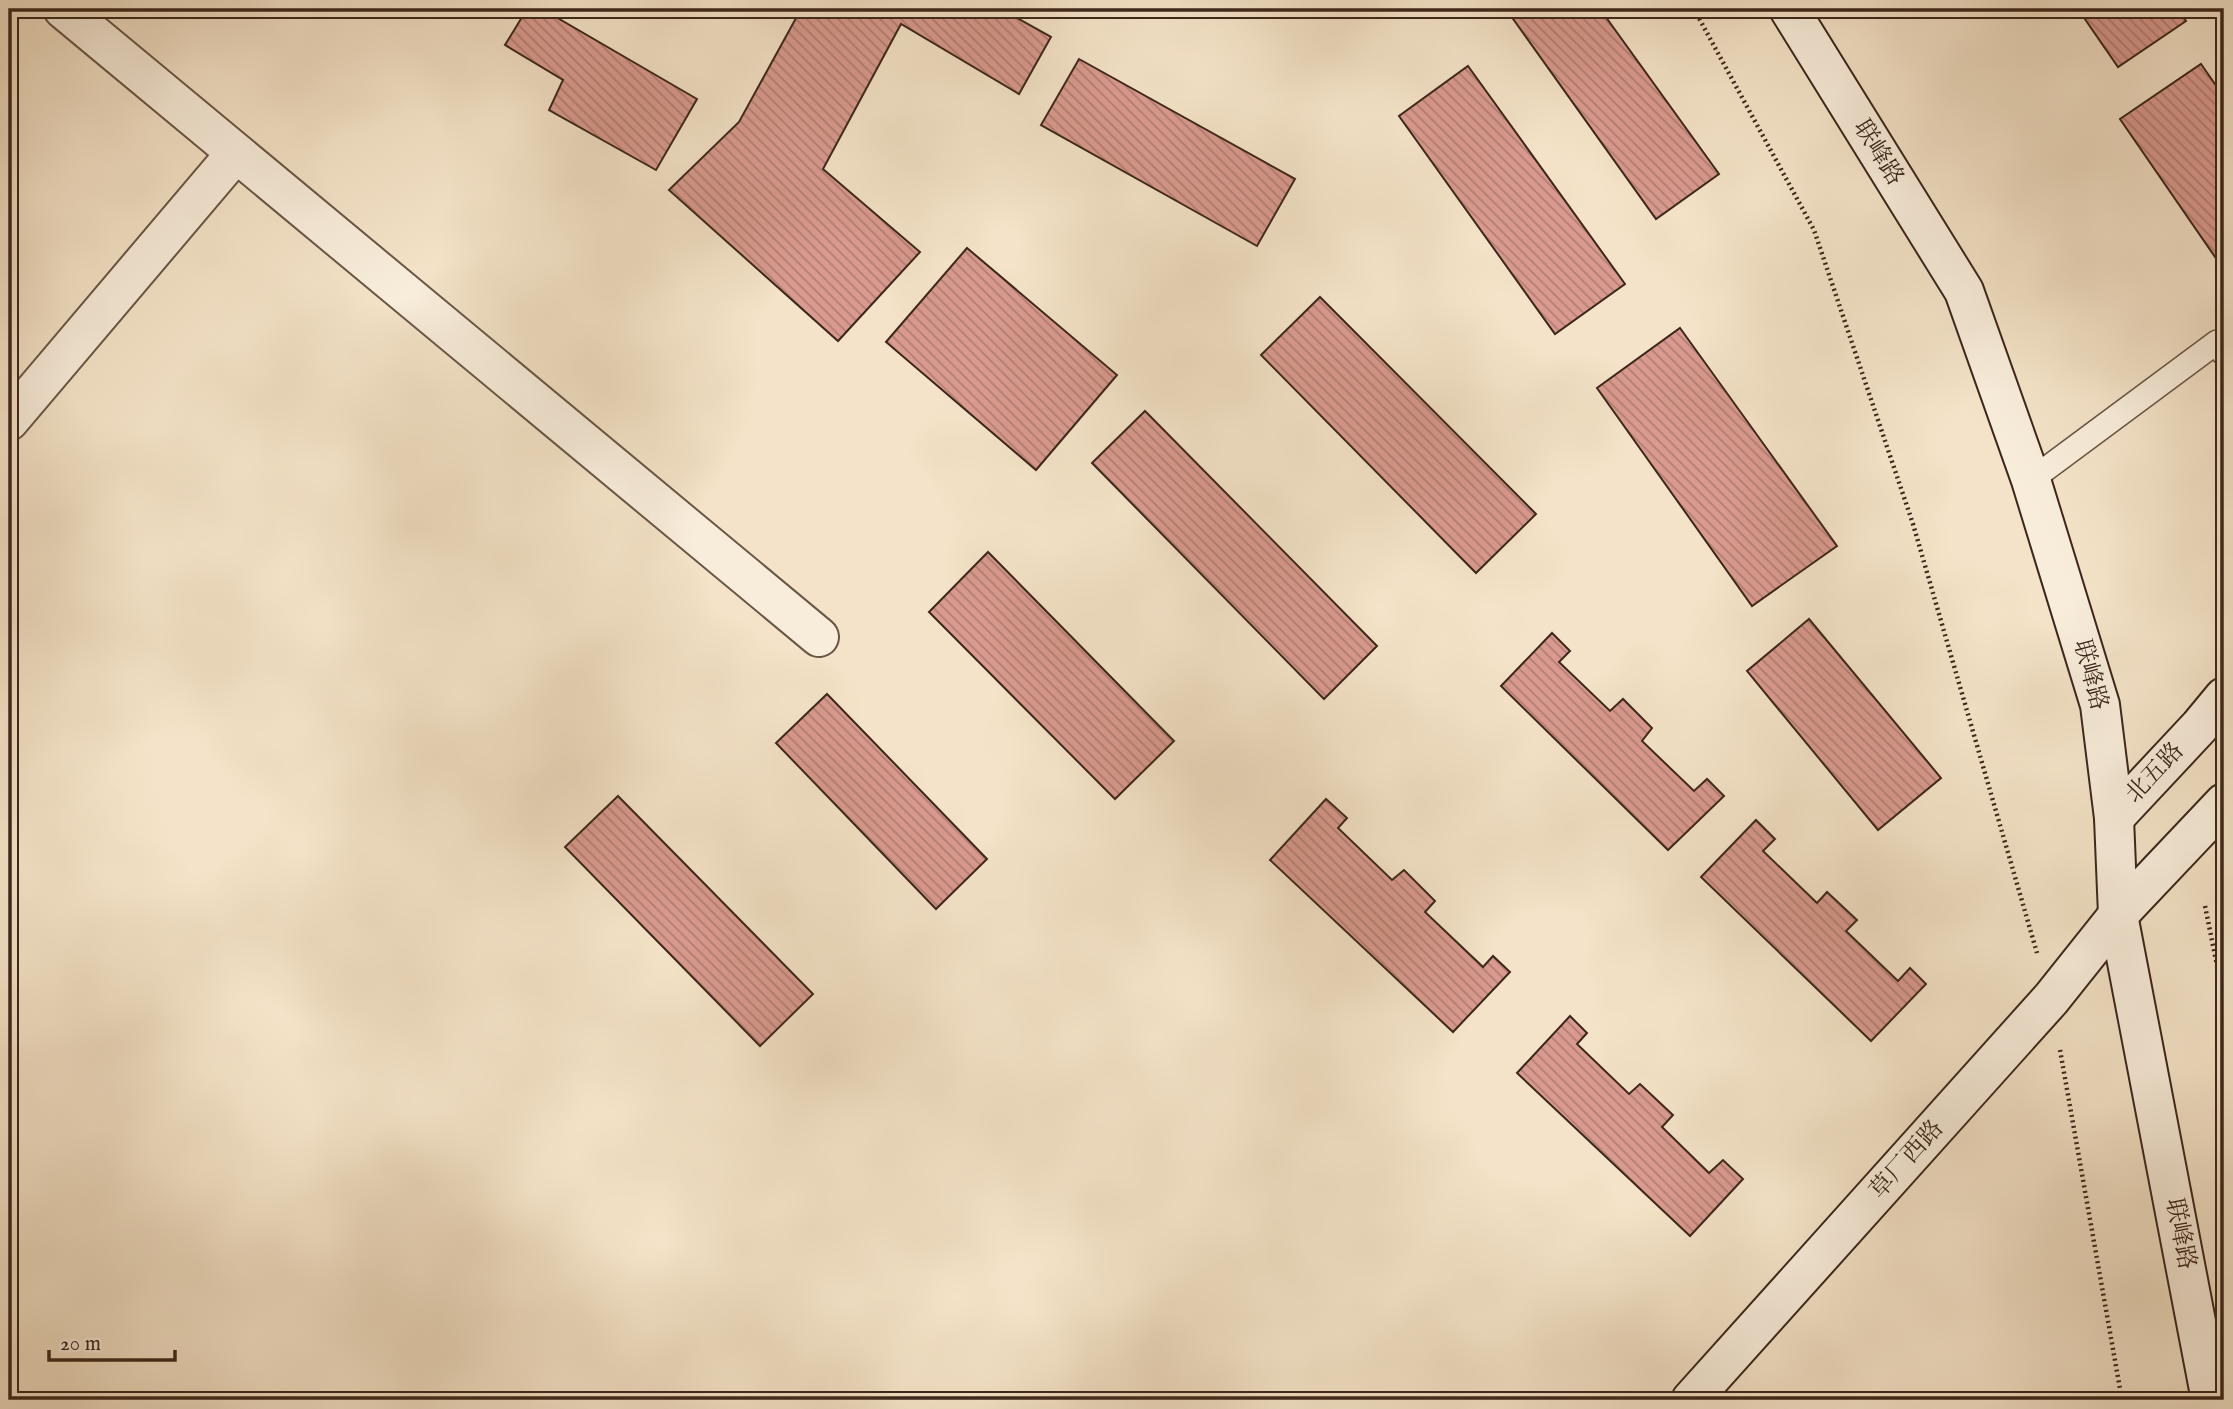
<svg xmlns="http://www.w3.org/2000/svg" width="2233" height="1409" viewBox="0 0 2233 1409" font-family="'IM FELL English','Noto Serif SC',serif">
<defs>
<pattern id="building-back-hatch" width="6" height="6" patternUnits="userSpaceOnUse" patternTransform="scale(1.75)"><rect width="6" height="6" fill="#da9a8f"/><path d="M-1 5l2 2M0 0l6 6M5-1l2 2" fill="none" stroke="#b27e74"/></pattern>
</defs>
<rect width="100%" height="100%" fill="#f4e3c8"/>
<filter id="stains"><feTurbulence type="fractalNoise" baseFrequency=".00286" numOctaves="4"/><feColorMatrix values="0 0 0 0 .2 0 0 0 0 .09 0 0 0 0 .02 0 0 0 .5 -.17"/></filter>
<radialGradient id="worn" r=".72"><stop offset=".6" stop-color="#630" stop-opacity="0"/><stop offset="1" stop-color="#630" stop-opacity=".3"/></radialGradient>
<g fill="url(#building-back-hatch)" stroke="#3c271b" stroke-width="2">
<path d="M442 9H458L455 15Z"/>
<path d="M527 9H542L697 99 656 170 549 110 563 80 505 45Z"/>
<path d="M801 9H1001L1051 37 1019 94 901 24 823 169 920 252 838 341 669 190 739 122Z"/>
<path d="M1506 9H1600L1719 174 1656 219Z"/>
<path d="M2078 9H2178L2186 21 2118 67Z"/>
<path d="M1079 59 1295 179 1257 246 1041 125Z"/>
<path d="M2201 64 2224 97V270L2120 119Z"/>
<path d="M1468 66 1625 284 1555 334 1399 116Z"/>
<path d="M967 248 1117 375 1036 470 886 342Z"/>
<path d="M1320 297 1536 514 1476 573 1261 355Z"/>
<path d="M1680 328 1837 546 1752 606 1597 388Z"/>
<path d="M1145 411 1377 646 1324 699 1092 463Z"/>
<path d="M988 552 1174 741 1115 799 929 612Z"/>
<path d="M1809 619 1941 778 1878 830 1747 671Z"/>
<path d="M1552 633 1570 651 1559 662 1610 711 1623 699 1652 728 1642 741 1694 791 1707 779 1724 796 1668 850 1501 686Z"/>
<path d="M827 694 987 859 936 909 776 743Z"/>
<path d="M618 796 813 994 760 1046 565 847Z"/>
<path d="M1326 799 1347 818 1338 828 1392 880 1404 870 1435 901 1425 912 1483 967 1493 956 1510 972 1453 1032 1270 860Z"/>
<path d="M1756 820 1775 839 1763 851 1817 903 1827 892 1857 920 1846 931 1898 981 1910 968 1926 984 1871 1041 1701 877Z"/>
<path d="M1570 1016 1587 1033 1577 1044 1629 1094 1640 1084 1673 1115 1662 1127 1709 1173 1723 1160 1743 1179 1690 1236 1517 1073Z"/>
</g>
<g fill="none" stroke-linecap="round" stroke-linejoin="round">
<g stroke="#6a5646" stroke-width="26">
<path id="lane" d="M2031 480 2217 342 2224 354"/>
</g>
<g stroke="#6a5646" stroke-width="42">
<g id="street">
<path d="M63 9 819 637"/>
<path d="M9 421 236 153"/>
</g>
</g>
<g stroke="#3c271b" stroke-width="42">
<g id="secondary">
<path d="M1789 9 1964 291 2031 480 2100 705 2114 818 2118 915 2211 1400"/>
<path d="M2114 818 2200 726 2224 697"/>
<path d="M1691 1400 2051 999 2118 915 2224 803"/>
</g>
</g>
<g stroke="#3c271b" stroke-width="4.5" stroke-dasharray="2 3.5" stroke-linecap="butt">
<path d="M1694 9 1814 230 1913 524 2037 953"/>
<path d="M2205 906 2224 1000"/>
<path d="M2060 1050 2122 1400"/>
</g>
<use href="#lane" stroke="#f8eddb" stroke-width="23"/>
<use href="#street" stroke="#f8eddb" stroke-width="38"/>
<use href="#secondary" stroke="#f8eddb" stroke-width="38"/>
</g>
<g text-anchor="middle" dominant-baseline="central" stroke-width="5" stroke-linejoin="round" paint-order="stroke">
<g font-size="24" fill="#3c271b" stroke="#f8eddb">
<text transform="translate(1878 153) rotate(58)">联峰路</text>
<text transform="translate(2090 675) rotate(75)">联峰路</text>
<text transform="translate(2155 773) rotate(-47)">北五路</text>
<text transform="translate(1907 1160) rotate(-48)">草厂西路</text>
<text transform="translate(2180 1234) rotate(79)">联峰路</text>
</g>
</g>
<rect width="2233" height="1409" fill="none" stroke="#f4e3c8" stroke-width="35"/>
<rect x="10" y="10" width="2212" height="1388" fill="none" stroke="#3c271b" stroke-width="3.5"/>
<rect x="18" y="18" width="2198" height="1374" fill="none" stroke="#3c271b" stroke-width="2"/>
<path d="M49 1350v10h126v-10" fill="none" stroke="#3c271b" stroke-width="3.5"/>
<text x="60" y="1350" font-size="21" fill="#3c271b" stroke="#f8eddb" stroke-width="5" paint-order="stroke">20 m</text>
<rect width="100%" height="100%" filter="url(#stains)"/>
<rect width="100%" height="100%" fill="url(#worn)"/>
</svg>
